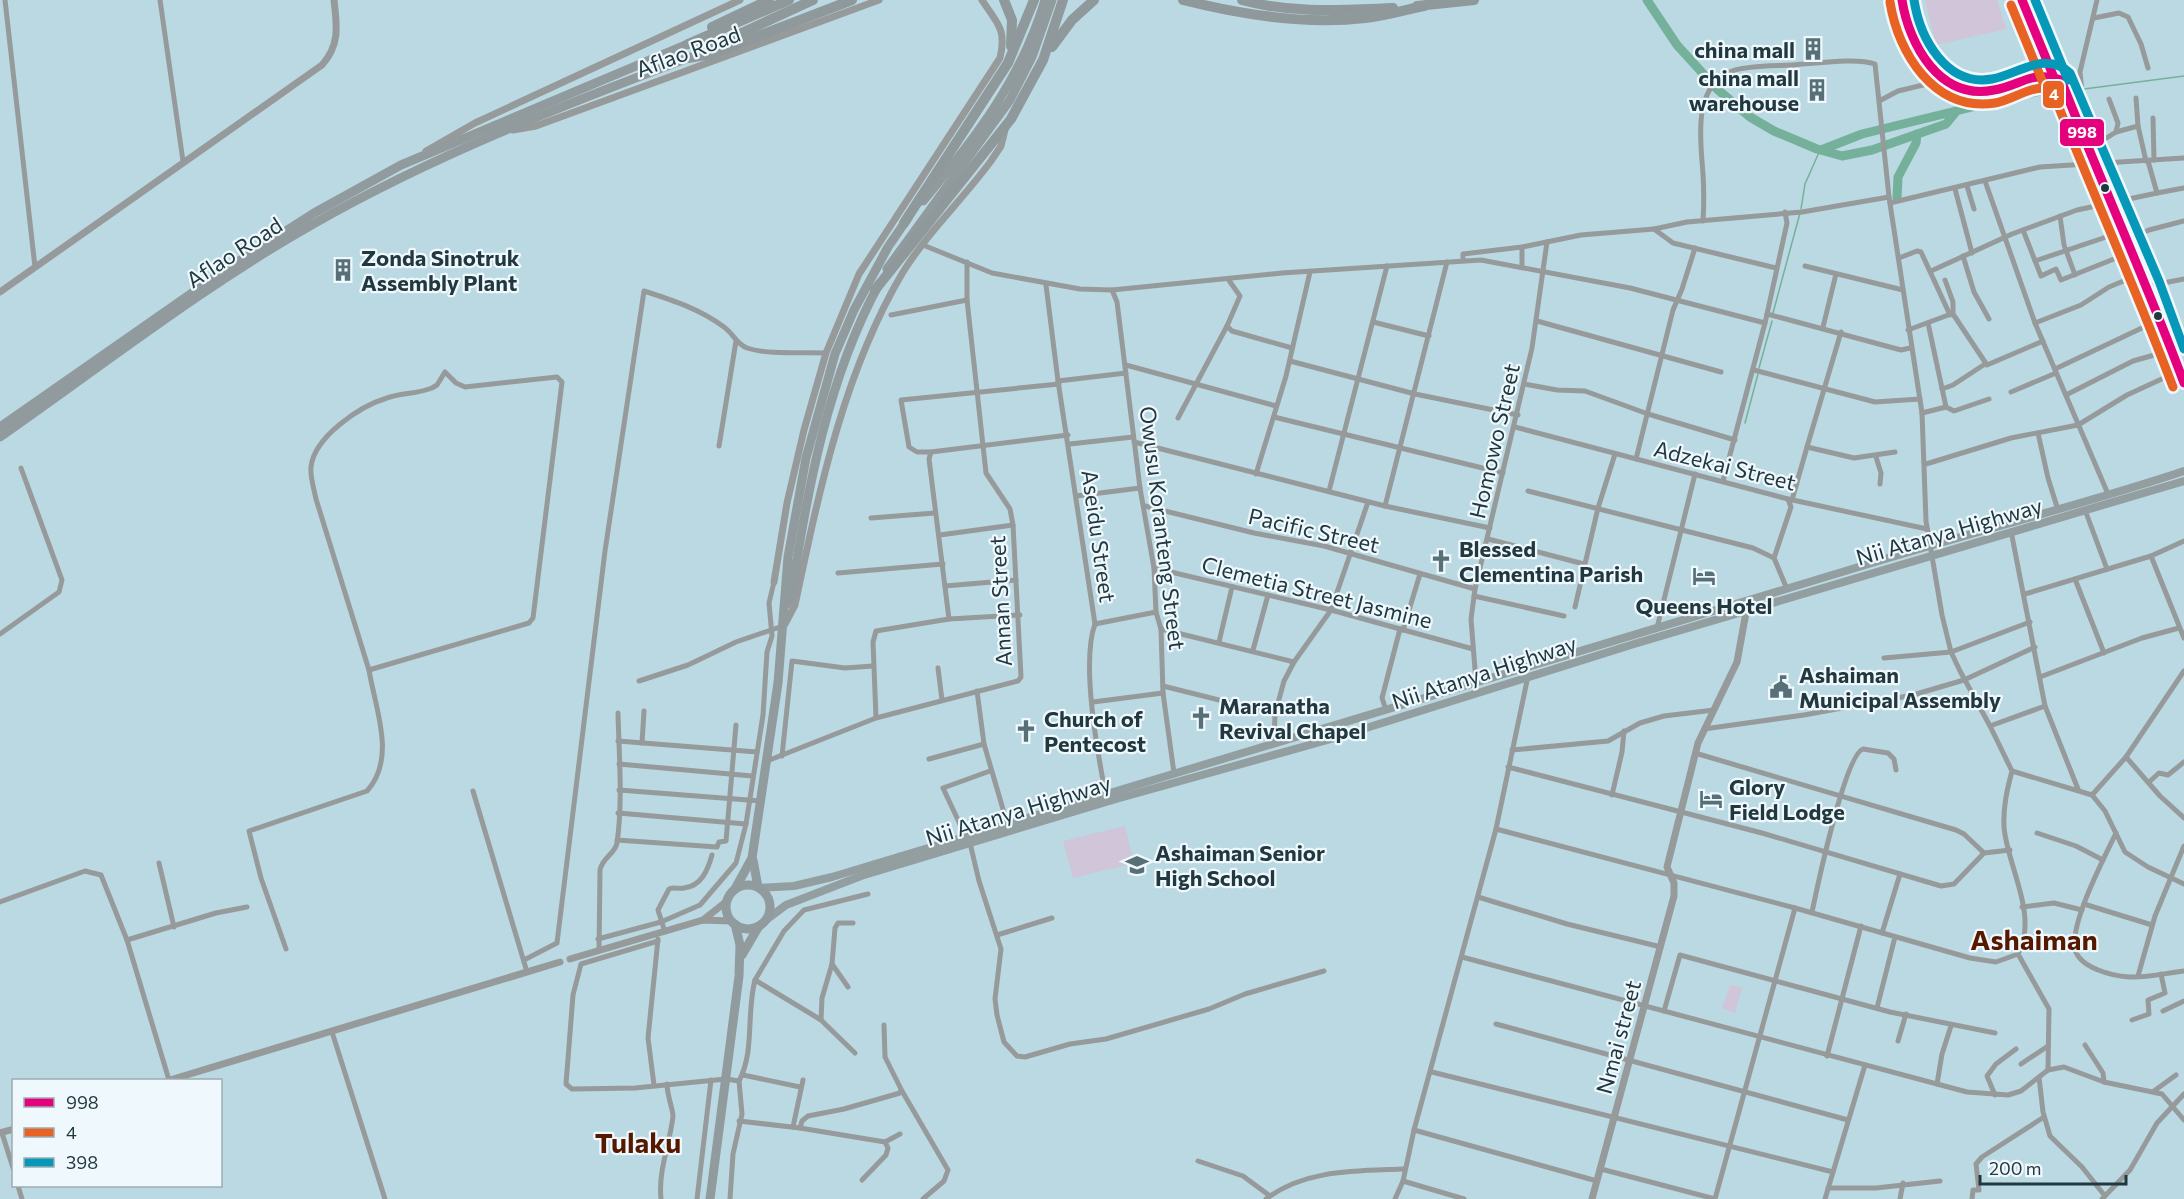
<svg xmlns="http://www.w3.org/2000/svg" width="2184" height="1199" viewBox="0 0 2184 1199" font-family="Commissioner,sans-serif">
<rect width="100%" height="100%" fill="#bad9e2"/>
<g fill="#d0c5d9">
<path d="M1925 0H1997L2006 29 1936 45Z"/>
<path d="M1125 826 1134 863 1073 878 1063 841Z"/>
<path d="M1730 985 1742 988 1735 1013 1722 1008Z"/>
</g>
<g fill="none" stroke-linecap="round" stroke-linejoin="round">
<g stroke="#75b19a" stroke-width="1.5">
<path d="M2084 89 2184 76"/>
<path d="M2069 90 2079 89"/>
<path d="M2009 98 2014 100 2056 92"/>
<path d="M1801 209 1805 184 1820 150"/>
<path d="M1773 313 1800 213"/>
<path d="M1759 368 1772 321"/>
<path d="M1745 423 1758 374"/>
</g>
<g stroke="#75b19a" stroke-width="9">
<path d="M1647 0 1677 45 1717 89 1750 117 1774 131 1817 149 1842 156 1872 150 1946 124 1955 113"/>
<path d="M1821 150 1862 134 2009 98"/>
<path d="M1897 198 1898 177 1916 143 1917 134"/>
</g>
<g stroke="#969a9b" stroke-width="5">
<path d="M5 0 35 267"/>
<path d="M160 0 183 161"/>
<path d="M2094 18 2119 13 2128 17 2141 44 2148 68"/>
<path d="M2136 98 2138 126 2146 161"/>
<path d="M2109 99 2118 123 2116 132"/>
<path d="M1881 100 1898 91 1944 80"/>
<path d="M2084 111 2103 163"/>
<path d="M2074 116 2084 111 2080 72 2097 0"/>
<path d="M2153 118 2154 160"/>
<path d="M2097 144 2116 132 2138 126"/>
<path d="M1985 181 2035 323 2108 494"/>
<path d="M1967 186 1974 209"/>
<path d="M1955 189 1972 253"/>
<path d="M2157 193 2184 188"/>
<path d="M1890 203 2040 167 2184 158"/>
<path d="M2060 216 2064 245 2075 275"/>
<path d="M1703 221C1704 205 1704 190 1703 174 1701 142 1691 87 1732 71 1749 65 1774 66 1792 65 1814 64 1855 57 1875 64L1889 197 1922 413 1926 521 1942 615 1951 652 1960 671 1990 726 2012 771 2092 795 2105 811 2125 852 2148 867 2184 884"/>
<path d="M1654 229 1687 222 1802 212 1889 197"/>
<path d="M2023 230 2041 276 2056 269 2061 280 2119 257"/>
<path d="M2128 239 2149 230 2184 221"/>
<path d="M923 245 992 273 1080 289 1112 290 1282 273 1481 260 1630 288 1765 323 1723 481"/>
<path d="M1963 256 1974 292 1989 319"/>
<path d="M1899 258 1917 251 1921 252 1950 315"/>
<path d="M1463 259V254L1522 247 1581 235 1654 229 1673 243 1776 268"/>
<path d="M2035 261 2124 231"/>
<path d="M1522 266V247"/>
<path d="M1805 266 1903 290"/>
<path d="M1931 271 2012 234 2077 210 2157 193 2148 161"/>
<path d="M1228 279 1240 296 1227 326 1232 331 1292 348"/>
<path d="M1945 280 1953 302V314L1987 365 2043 341"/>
<path d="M1046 285 1058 381 1095 624C1081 662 1097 750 1105 791"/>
<path d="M2148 286 2184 279"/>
<path d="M1112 290 1117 302 1140 488 1154 568 1156 612 1161 629 1163 693 1174 773"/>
<path d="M1767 314 1787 223 1785 212"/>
<path d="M891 315 967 300"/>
<path d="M1537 321 1721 372"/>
<path d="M1373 322 1429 336"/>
<path d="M1765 323 1767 314 1901 350 1910 348"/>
<path d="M1928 323 1946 407 1954 411 1989 399"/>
<path d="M2035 323 2081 305 2109 287 2143 273"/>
<path d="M1823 327 1836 274"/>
<path d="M1908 330 1951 314"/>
<path d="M2167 336 2184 332"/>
<path d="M1290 361 1415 394 1518 415"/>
<path d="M1126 365 1276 406"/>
<path d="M2055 369 2161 319"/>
<path d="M1754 370 1875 402 1920 399"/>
<path d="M445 372 456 383 465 387 557 377 562 382 533 618 529 623 369 670 316 499C314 489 310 477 311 467 314 437 360 406 387 398 401 393 417 394 432 388L437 385Z"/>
<path d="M1058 381 1126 373"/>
<path d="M1059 384 901 400 909 447 917 452H931L1068 435"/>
<path d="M1524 384 1557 390 1585 391 1648 414 1735 440"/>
<path d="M1942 389 1953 385 1985 364"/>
<path d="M2011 392 2056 373"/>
<path d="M2066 395 2133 361 2172 350"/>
<path d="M1922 413 1946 407"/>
<path d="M1274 417 1503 473"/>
<path d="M1178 418 1227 326"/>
<path d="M1515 427 1788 499 1927 529"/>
<path d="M2038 433 2048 478 2058 510"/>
<path d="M1134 442 1385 506 1490 528"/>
<path d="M1070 444 1133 437"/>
<path d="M719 446 736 341"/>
<path d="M1807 447 1841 332"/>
<path d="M931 452 929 459 949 619"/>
<path d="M1876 457 1881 473 1880 484"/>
<path d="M1636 459 1673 310 1682 289 1695 248"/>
<path d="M1926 464 2011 438 2078 425 2127 395 2179 371"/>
<path d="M1256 474 1286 376 1310 272"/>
<path d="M1329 491 1387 266"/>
<path d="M1528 491 1753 548 1774 558 1787 589"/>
<path d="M1076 496 1140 488"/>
<path d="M1792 500 1807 447 1854 458 1895 452"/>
<path d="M1145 506 1254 533 1324 546 1475 589"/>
<path d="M1385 506 1447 262"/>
<path d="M2085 510 2107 569"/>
<path d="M871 518 935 513"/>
<path d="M940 535 1013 525"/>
<path d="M1488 539 1584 564"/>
<path d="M2151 556 2184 638"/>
<path d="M1774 558 1791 507 1788 499"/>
<path d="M1154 568 1331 610 1473 649"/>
<path d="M838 573 943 564"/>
<path d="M2075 579 2104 653"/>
<path d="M945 586 1016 580"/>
<path d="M2025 594 2151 556 2184 541"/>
<path d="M1474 596 1564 616"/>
<path d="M1575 607 1598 508 1615 454"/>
<path d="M1095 624 1156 612"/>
<path d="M1657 628 1695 474"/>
<path d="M1161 629 1294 662"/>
<path d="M1403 630 1420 574"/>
<path d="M0 634 59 592 62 580 21 468"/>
<path d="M1219 642 1232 587"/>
<path d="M1253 650 1268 595"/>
<path d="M1884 658 1951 652 2030 622"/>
<path d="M938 668 942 700"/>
<path d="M2040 677 2142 638 2179 628"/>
<path d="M639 681 688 665 736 642 783 626"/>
<path d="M1476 682 1471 619 1475 589 1532 348 1547 242"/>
<path d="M1163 686 1275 714"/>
<path d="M977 691 984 744 1007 823"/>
<path d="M1093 702 1163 693"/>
<path d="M2045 706 2078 789"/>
<path d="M1386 710 1382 698 1400 629"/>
<path d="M876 718 873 642 876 631 949 619 1020 615"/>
<path d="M1990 726 2045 706 2011 531"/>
<path d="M1704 729 1804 715 1913 695 1964 680 2035 647"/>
<path d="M618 741 757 752"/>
<path d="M642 743 644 711"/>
<path d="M1274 744 1275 714 1284 681 1294 662 1331 610 1368 502"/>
<path d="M1512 750 1608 741 1640 723 1664 716 1714 710"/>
<path d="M1695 753 1956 830 1964 834 1984 853"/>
<path d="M782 756 792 661 845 668 873 666"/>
<path d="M2126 757 2160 796 2184 818"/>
<path d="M929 759 984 744"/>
<path d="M767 761 876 718 1018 681 1021 677 1013 525 1010 509 986 473 967 300V262"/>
<path d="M619 764 752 776"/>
<path d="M1508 767 1762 833 1941 886 1954 884 1984 853 2010 850"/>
<path d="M2149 782 2159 773 2168 775 2184 762"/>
<path d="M619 790 761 801"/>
<path d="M473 791 527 972"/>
<path d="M1612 795 1622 752 1624 731"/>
<path d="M2092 795 2126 757 2184 671"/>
<path d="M618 813 746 824"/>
<path d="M1496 829 1795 908 1970 958 1996 962 2018 954C2039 915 2007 866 2004 827 2003 807 2007 790 2012 771"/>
<path d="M2037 833 2076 846 2103 860"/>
<path d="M2116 833C2104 858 2070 923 2075 949 2079 968 2113 976 2129 977 2147 978 2166 973 2184 971"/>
<path d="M965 835 943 788 990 771"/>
<path d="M617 840 717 847 719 842 726 841 736 725"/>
<path d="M970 843 979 881 1001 949 995 999 997 1015 1004 1042 1017 1056 1025 1057 1070 1044 1106 1039 1209 1009 1245 994 1324 971"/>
<path d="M159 863 174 927"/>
<path d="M1478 897 1567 924 1661 947"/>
<path d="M0 902 85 871 101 875 127 940 169 1080"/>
<path d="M2084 904 2152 925"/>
<path d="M2022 907 2054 903 2082 910"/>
<path d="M1812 912C1817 888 1845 755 1863 749L1888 753 1894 759 1896 770"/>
<path d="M665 932 658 910 669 889C674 887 678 889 684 888 702 886 708 869 712 855"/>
<path d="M1882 933 1900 874"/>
<path d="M997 935 1052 918"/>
<path d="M598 939 661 922 700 905 736 863 746 824 763 715 767 652 772 636 769 603 774 582"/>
<path d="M127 940 216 913 247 907"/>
<path d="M658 941 581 964 573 995 566 1084 572 1089 635 1088 726 1079 739 1081 742 1114 733 1154 730 1199"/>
<path d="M286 949 261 878 249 831 367 791C397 758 375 708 369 670"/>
<path d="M599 951 600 870C602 858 615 854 617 843 623 801 619 756 618 713"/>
<path d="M2018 954 2049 1009 2048 1070"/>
<path d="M1462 957 1967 1092 2008 1095 2021 1091 2048 1070 2064 1067 2104 1082 2162 1094 2184 1120"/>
<path d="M524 960 557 943 605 551 644 291C672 300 700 309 724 327 733 333 736 344 747 348 768 355 804 352 826 353"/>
<path d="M832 964 848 987"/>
<path d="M2138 976 2155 916 2184 846"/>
<path d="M755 980 784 931 804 910 868 894"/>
<path d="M1877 1008 1895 937"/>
<path d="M1664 1011 1680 955 1890 1012 1995 1033"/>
<path d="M2163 1011 2184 1001"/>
<path d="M821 1020 822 998 832 964 835 928 838 923H853"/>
<path d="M2132 1020 2149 1014 2148 1000 2165 993 2161 974"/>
<path d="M1496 1024 1848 1120"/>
<path d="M332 1032 385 1199"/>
<path d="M1898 1041 1906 1014"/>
<path d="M2085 1045 2103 1073 2104 1082"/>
<path d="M1827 1056 1861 926"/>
<path d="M2021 1064 2048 1046"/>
<path d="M1432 1072 1833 1172"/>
<path d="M743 1075 800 1087"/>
<path d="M2039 1077 2043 1112 2050 1136 2082 1167 2105 1196"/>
<path d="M739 1081C755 1051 746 1014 755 980L821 1020 855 1053"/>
<path d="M1937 1084 1942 1054 1951 1026"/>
<path d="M654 1085 648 1038 658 939"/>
<path d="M902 1091 948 1170 944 1181 923 1199"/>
<path d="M2154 1091 2176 1075"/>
<path d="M1995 1095 1987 1076 1996 1064 2016 1049"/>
<path d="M739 1121 800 1128 802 1121 808 1116 844 1109 900 1093 901 1089 885 1057 884 1025"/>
<path d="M793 1127 803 1080"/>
<path d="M800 1128 885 1142 900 1134"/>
<path d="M1414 1130 1597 1181"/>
<path d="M2 1133 14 1171"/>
<path d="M1198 1161 1243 1176 1270 1196"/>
<path d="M1601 1169 1715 1199 1795 908"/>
<path d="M862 1180 886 1155 888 1148 885 1142"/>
<path d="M1403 1181 1464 1199"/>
<path d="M18 1186 22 1199"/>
<path d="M1828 1188H1876L1940 1181"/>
<path d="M661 1199C658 1170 670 1144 673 1116 673 1110 667 1095 667 1084"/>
<path d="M697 1199 711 1080"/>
<path d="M1266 1199C1305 1169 1357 1171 1404 1169"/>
<path d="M1395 1199 1403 1181 1414 1130 1496 829 1528 676"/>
<path d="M1825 1199 1865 1065"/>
<path d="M1900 1199 1903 1183"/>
<path d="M1972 1199 1973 1190H1979L1976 1164 1982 1157 2044 1117"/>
<path d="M2102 1199 2130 1170 2157 1123 2184 1094"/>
</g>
<g stroke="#969a9b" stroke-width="7">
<path d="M513 130 536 126 879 0"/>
<path d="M426 151 475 123 740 0"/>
<path d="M0 292 322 65C340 45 337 26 334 0"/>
<path d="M774 582 787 503 804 430 826 353 859 274 1000 58C1007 29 997 23 982 0"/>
<path d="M785 624 795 605C819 492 843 373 903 272 928 232 963 199 991 161L1001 146 1005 130"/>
<path d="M703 920 727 901"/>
<path d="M570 959 703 920 732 921"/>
<path d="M170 1080 560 962"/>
<path d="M0 1133 14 1129"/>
<path d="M1592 1199 1674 896V883L1667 867 1698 743 1737 662 1747 607"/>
</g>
<g stroke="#93999b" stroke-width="8">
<path d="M2022 0 2056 84 2070 108 2148 286 2184 383"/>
<path d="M2028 0 2070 104"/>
</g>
<g stroke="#939ea0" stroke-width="8">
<path d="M759 888 794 886 832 877C1182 769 1534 666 1885 559 1984 529 2085 504 2184 471"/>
<path d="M766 920 786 905 861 876 1116 799 1331 739 1634 644 2184 481"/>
</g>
<g stroke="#919b9e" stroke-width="9">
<path d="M923 201C975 139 1022 78 1045 0"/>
<path d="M887 269 1010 100 1032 57 1052 0"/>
<path d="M0 427 225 270 314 213 401 165 688 44"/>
<path d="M0 437C103 365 205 285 315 223 433 156 561 106 688 58"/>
<path d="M787 604 792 590C808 486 828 378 879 284"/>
<path d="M753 860 758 887"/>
<circle cx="748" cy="907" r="22"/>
<path d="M735 889 752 858 778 683 788 557 806 458 835 354 854 310 888 247 908 218"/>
<path d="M742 955 759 926"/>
<path d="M710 1199 739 976 740 945 735 924"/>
</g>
<g stroke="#8f989b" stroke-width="10">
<path d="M1004 0 1012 20 1011 46"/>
<path d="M1183 0C1242 15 1304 25 1365 18 1385 16 1404 10 1424 6"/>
<path d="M1242 0C1292 14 1342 10 1393 8"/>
<path d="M1902 0C1905 44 1942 100 1992 91 2022 86 2029 66 2061 80"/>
<path d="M1417 6 1474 0"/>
<path d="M712 27 769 0"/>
<path d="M688 44 789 0"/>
<path d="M1052 47 1072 20 1094 0"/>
<path d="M707 49 813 0"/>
<path d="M688 58 712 54 852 0"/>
<path d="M2036 74 2044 55"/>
<path d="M904 223 1008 63 1034 0"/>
<path d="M875 290 1011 119 1043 60 1063 0"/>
</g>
<g stroke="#eff9fd" stroke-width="14">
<g id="bus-1">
<path d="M1902 0C1909 45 1940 101 1994 90 2022 85 2031 70 2061 80 2101 182 2146 281 2184 383"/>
<path d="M2022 0 2057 85"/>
</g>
</g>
<g stroke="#eff9fd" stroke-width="14">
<g id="bus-2">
<path d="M1890 2C1898 53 1934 112 1995 103 2014 100 2032 83 2052 90 2091 189 2135 287 2173 387"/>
<path d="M2011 5 2046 90"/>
</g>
</g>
<g stroke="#eff9fd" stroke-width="14">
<g id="bus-3">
<path d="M1914 0C1920 38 1946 87 1992 79 2019 74 2045 50 2070 73L2159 281 2184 349"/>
<path d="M2035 0 2068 80"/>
</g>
</g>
<use href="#bus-1" stroke="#e5007d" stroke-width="9"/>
<use href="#bus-2" stroke="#e86323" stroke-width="9"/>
<use href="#bus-3" stroke="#0598b9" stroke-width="9"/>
</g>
<defs>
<g id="building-bare" transform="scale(1.8)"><path d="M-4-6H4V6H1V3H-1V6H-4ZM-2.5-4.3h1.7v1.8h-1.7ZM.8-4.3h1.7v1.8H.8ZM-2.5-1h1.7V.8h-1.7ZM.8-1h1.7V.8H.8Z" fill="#577078" stroke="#eff9fd" stroke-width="2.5" paint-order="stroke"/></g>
<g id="church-bare" transform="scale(1.8)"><path d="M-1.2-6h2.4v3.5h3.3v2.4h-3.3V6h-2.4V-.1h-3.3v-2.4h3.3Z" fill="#577078" stroke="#eff9fd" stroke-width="2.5" paint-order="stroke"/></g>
<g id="hotel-bare" transform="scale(1.8)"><path d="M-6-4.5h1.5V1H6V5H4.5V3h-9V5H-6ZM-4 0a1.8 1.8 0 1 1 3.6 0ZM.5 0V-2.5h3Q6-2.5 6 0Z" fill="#577078" stroke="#eff9fd" stroke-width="2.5" paint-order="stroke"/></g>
<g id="civic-bare" transform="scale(1.8)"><path d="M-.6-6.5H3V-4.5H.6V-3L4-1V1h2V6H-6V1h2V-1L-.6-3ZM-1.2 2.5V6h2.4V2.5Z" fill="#577078" stroke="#eff9fd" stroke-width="2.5" paint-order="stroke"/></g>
<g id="school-bare" transform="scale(1.8)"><path d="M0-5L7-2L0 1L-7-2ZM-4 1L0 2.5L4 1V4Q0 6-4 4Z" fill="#577078" stroke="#eff9fd" stroke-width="2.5" paint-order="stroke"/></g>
</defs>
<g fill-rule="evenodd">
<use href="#building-bare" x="1813" y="49"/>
<use href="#building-bare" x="1817" y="90"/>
<use href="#building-bare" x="343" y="270"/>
<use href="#church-bare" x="1441" y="561"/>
<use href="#hotel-bare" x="1704" y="576"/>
<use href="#civic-bare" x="1781" y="687"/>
<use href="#church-bare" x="1201" y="718"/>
<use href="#church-bare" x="1026" y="731"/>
<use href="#hotel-bare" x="1711" y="799"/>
<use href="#school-bare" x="1137" y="865"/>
</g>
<g fill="#22383f" stroke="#eff9fd" stroke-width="2">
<circle cx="2105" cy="188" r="5"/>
<circle cx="2158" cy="316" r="5"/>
</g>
<g text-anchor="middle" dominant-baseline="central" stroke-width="4.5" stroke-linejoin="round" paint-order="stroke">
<g font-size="22" font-weight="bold" fill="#22383f" stroke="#eff9fd" text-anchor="start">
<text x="1795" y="49" text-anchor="end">china mall</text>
<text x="1799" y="77" text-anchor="end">china mall<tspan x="1799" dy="25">warehouse</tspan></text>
<text x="361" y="257">Zonda Sinotruk<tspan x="361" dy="25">Assembly Plant</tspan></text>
<text x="1459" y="548">Blessed<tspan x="1459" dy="25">Clementina Parish</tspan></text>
<text x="1704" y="605" text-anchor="middle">Queens Hotel</text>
<text x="1799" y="674">Ashaiman<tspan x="1799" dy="25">Municipal Assembly</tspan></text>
<text x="1219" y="705">Maranatha<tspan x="1219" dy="25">Revival Chapel</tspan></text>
<text x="1044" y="718">Church of<tspan x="1044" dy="25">Pentecost</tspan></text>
<text x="1729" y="786">Glory<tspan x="1729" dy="25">Field Lodge</tspan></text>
<text x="1155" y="852">Ashaiman Senior<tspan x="1155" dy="25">High School</tspan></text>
</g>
<g font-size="22" fill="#22383f" stroke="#eff9fd">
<text transform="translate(688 51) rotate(-20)">Aflao Road</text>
<text transform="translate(234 252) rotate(-33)">Aflao Road</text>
<text transform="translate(1494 441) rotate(-77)">Homowo Street</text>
<text transform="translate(1725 465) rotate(14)">Adzekai Street</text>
<text transform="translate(1163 528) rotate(83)">Owusu Koranteng Street</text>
<text transform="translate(1314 530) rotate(13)">Pacific Street</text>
<text transform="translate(1949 531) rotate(-16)">Nii Atanya Highway</text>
<text transform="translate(1099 536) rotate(82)">Aseidu Street</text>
<text transform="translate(1317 592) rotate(14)">Clemetia Street Jasmine</text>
<text transform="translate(1000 601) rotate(-93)">Annan Street</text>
<text transform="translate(1484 672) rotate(-18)">Nii Atanya Highway</text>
<text transform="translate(1018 810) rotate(-17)">Nii Atanya Highway</text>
<text transform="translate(1618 1037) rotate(-75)">Nmai street</text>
</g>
<g font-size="28" font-weight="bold" fill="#571800" stroke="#eff9fd">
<text x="2034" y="939">Ashaiman</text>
<text x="638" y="1142">Tulaku</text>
</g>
</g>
<g stroke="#eff9fd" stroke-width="2">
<rect x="2042" y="80" width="23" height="29" rx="6" fill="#e86323"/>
<rect x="2059" y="118" width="46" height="29" rx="6" fill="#e5007d"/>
</g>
<g font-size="16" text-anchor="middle" font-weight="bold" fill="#fff">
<text x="2054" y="100">4</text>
<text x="2082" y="138">998</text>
</g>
<rect x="12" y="1079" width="210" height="108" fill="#eff9fd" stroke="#9dacb1" stroke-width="1.5"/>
<rect x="24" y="1098" width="30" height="9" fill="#e5007d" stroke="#9dacb1" stroke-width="1.5"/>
<text x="66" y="1109" font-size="18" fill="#22383f">998</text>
<rect x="24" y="1128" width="30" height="9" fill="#e86323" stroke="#9dacb1" stroke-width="1.5"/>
<text x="66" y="1139" font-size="18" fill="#22383f">4</text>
<rect x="24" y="1158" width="30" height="9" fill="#0598b9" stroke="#9dacb1" stroke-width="1.5"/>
<text x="66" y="1169" font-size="18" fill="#22383f">398</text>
<path d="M1980 1175v9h146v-9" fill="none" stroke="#22383f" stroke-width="3"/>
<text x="1989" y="1175" font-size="18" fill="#22383f" stroke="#eff9fd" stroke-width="4.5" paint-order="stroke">200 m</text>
</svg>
